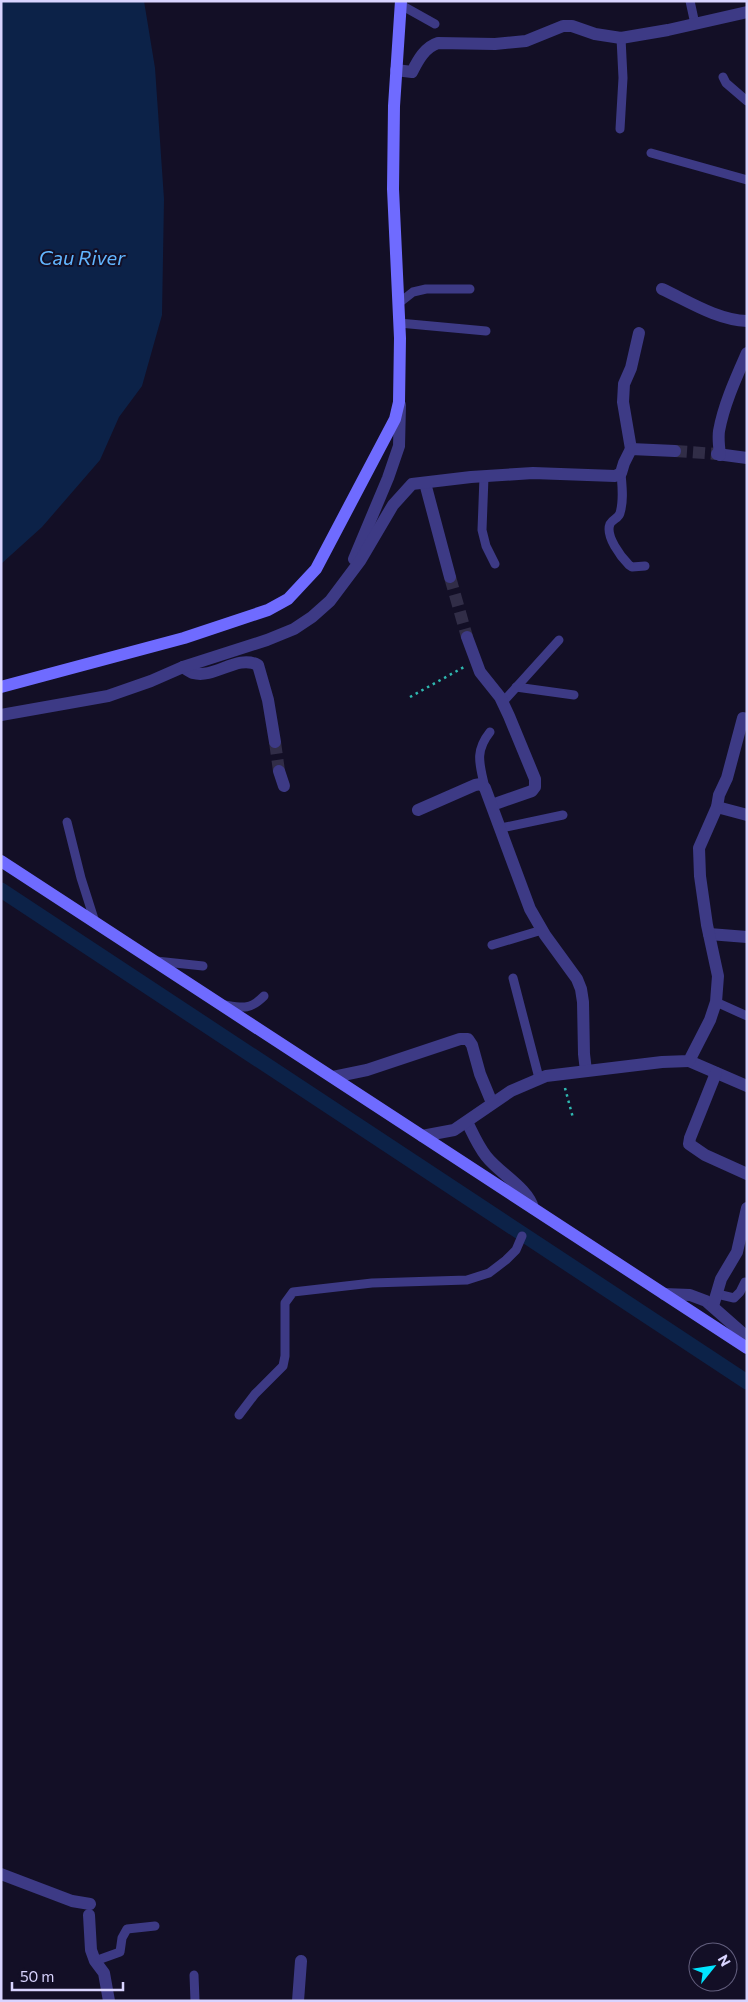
<svg xmlns="http://www.w3.org/2000/svg" width="748" height="2002" viewBox="0 0 748 2002" font-family="Commissioner,sans-serif">
<rect width="100%" height="100%" fill="#130f26"/>
<path fill="#0c2248" d="M1 1H144L155 68 164 199 162 315 142 386 119 417 100 460 42 527 1 564Z"/>
<g fill="none" stroke-linecap="round" stroke-linejoin="round">
<path stroke="#0c2248" stroke-width="15" d="M1 890 747 1382"/>
<g stroke="#312d47" stroke-width="12" stroke-dasharray="12 6" stroke-linecap="butt">
<path d="M675 451 717 454"/>
<path d="M450 577 467 637"/>
<path d="M275 742 279 771"/>
</g>
<g stroke="#2fb8b0" stroke-width="2.5" stroke-dasharray="2.5 4" stroke-linecap="butt">
<path d="M410 697 464 667"/>
<path d="M565 1088 573 1118"/>
</g>
<g stroke="#3d3a85" stroke-width="9">
<path d="M690 1 695 24"/>
<path d="M401 5 435 24"/>
<path d="M723 77 726 83 747 101"/>
<path d="M620 129 623 78 621 38"/>
<path d="M651 153 747 180"/>
<path d="M399 303 413 292 426 289H470"/>
<path d="M399 323 486 331"/>
<path d="M621 473C622 486 624 500 620 513 619 518 613 519 610 524 605 536 621 557 629 565L632 567 645 566"/>
<path d="M484 477 482 530 486 546 495 564"/>
<path d="M516 687 574 695"/>
<path d="M502 703 559 640"/>
<path d="M485 788C480 765 474 752 490 732"/>
<path d="M67 822 81 878 95 922"/>
<path d="M501 828 563 815"/>
<path d="M492 945 542 930"/>
<path d="M156 961 203 966"/>
<path d="M513 978 539 1078"/>
<path d="M716 1002 747 1016"/>
<path d="M225 1005C243 1008 250 1010 264 996"/>
<path d="M717 1294 734 1298 740 1292 745 1282"/>
<path d="M239 1415 255 1394 283 1366 285 1356V1303L293 1292 372 1283 467 1280 489 1273 506 1260 516 1250 522 1236"/>
<path d="M95 1961 120 1952 122 1938 127 1929 155 1926"/>
<path d="M194 1975 195 2001"/>
</g>
<g stroke="#3d3a85" stroke-width="12">
<path d="M396 70 412 72C418 60 425 47 438 43L495 44 526 41 563 26H572L595 34 621 38 668 30 747 12"/>
<path d="M662 289C688 301 717 320 747 321"/>
<path d="M631 449 623 402 624 384 631 368 639 333"/>
<path d="M717 454 747 458"/>
<path d="M720 455C719 447 718 438 719 431 724 404 736 378 747 353"/>
<path d="M425 483 450 577"/>
<path d="M354 559 388 478 399 446 400 405"/>
<path d="M467 637 480 672 500 697 509 716 535 779V787L532 791 492 805"/>
<path d="M183 667C186 669 190 672 193 673 215 679 237 654 258 665L268 700 275 742"/>
<path d="M1 715 108 696 151 681 183 667 267 640 294 629 312 617 330 601 360 561 393 505 412 484 471 477 533 473 615 476 621 473 624 463 631 449 675 451"/>
<path d="M279 771 284 786"/>
<path d="M717 807 747 815"/>
<path d="M418 810 475 785 481 784 485 788 530 909 545 935 577 979 581 989 583 1002 584 1054 586 1071"/>
<path d="M709 934 747 937"/>
<path d="M689 1061 747 1086"/>
<path d="M716 1073 690 1138 689 1144 705 1155 747 1174"/>
<path d="M333 1077 367 1070 460 1039H468L472 1045 480 1074 492 1103"/>
<path d="M467 1122C473 1134 478 1146 486 1156 499 1173 528 1188 533 1208"/>
<path d="M422 1136 454 1130 511 1091 546 1076 662 1062 689 1061 710 1020 716 1002 718 976 707 925 700 876 699 848 717 807 719 795 727 778 743 718 747 719"/>
<path d="M664 1294 690 1295 706 1301 747 1337"/>
<path d="M713 1306 721 1279 737 1252 747 1208"/>
<path d="M1 1874 72 1901 90 1904"/>
<path d="M89 1915 91 1950 95 1961 104 1973 109 2001"/>
<path d="M298 2001 301 1961"/>
</g>
<g stroke="#6f6bff" stroke-width="12">
<path d="M1 687 184 638 268 610 288 599 316 569 395 419 399 402 400 338 393 189 394 106 401 1"/>
<path d="M1 861 747 1348"/>
</g>
</g>
<g text-anchor="middle" dominant-baseline="central" stroke-width="4" stroke-linejoin="round" paint-order="stroke">
<g font-size="20" font-style="italic" fill="#62b6ff" stroke="#130f26">
<text x="82" y="257">Cau River</text>
</g>
</g>
<rect width="748" height="2002" fill="none" stroke="#d9d4ff" stroke-width="5"/>
<g transform="translate(713 1967) rotate(60)"><circle r="24" fill="#130f26" stroke="#625e7d"/>
<path d="M0-4L9 19L0 12L-9 19Z" fill="#00e5ff"/>
<text y="-8" font-size="14" font-weight="bold" text-anchor="middle" fill="#d9d4ff">N</text>
</g>
<path d="M12 1982v8h111v-8" fill="none" stroke="#d9d4ff" stroke-width="2.5"/>
<text x="20" y="1982" font-size="15" fill="#d9d4ff" stroke="#130f26" stroke-width="4" paint-order="stroke">50 m</text>
</svg>
